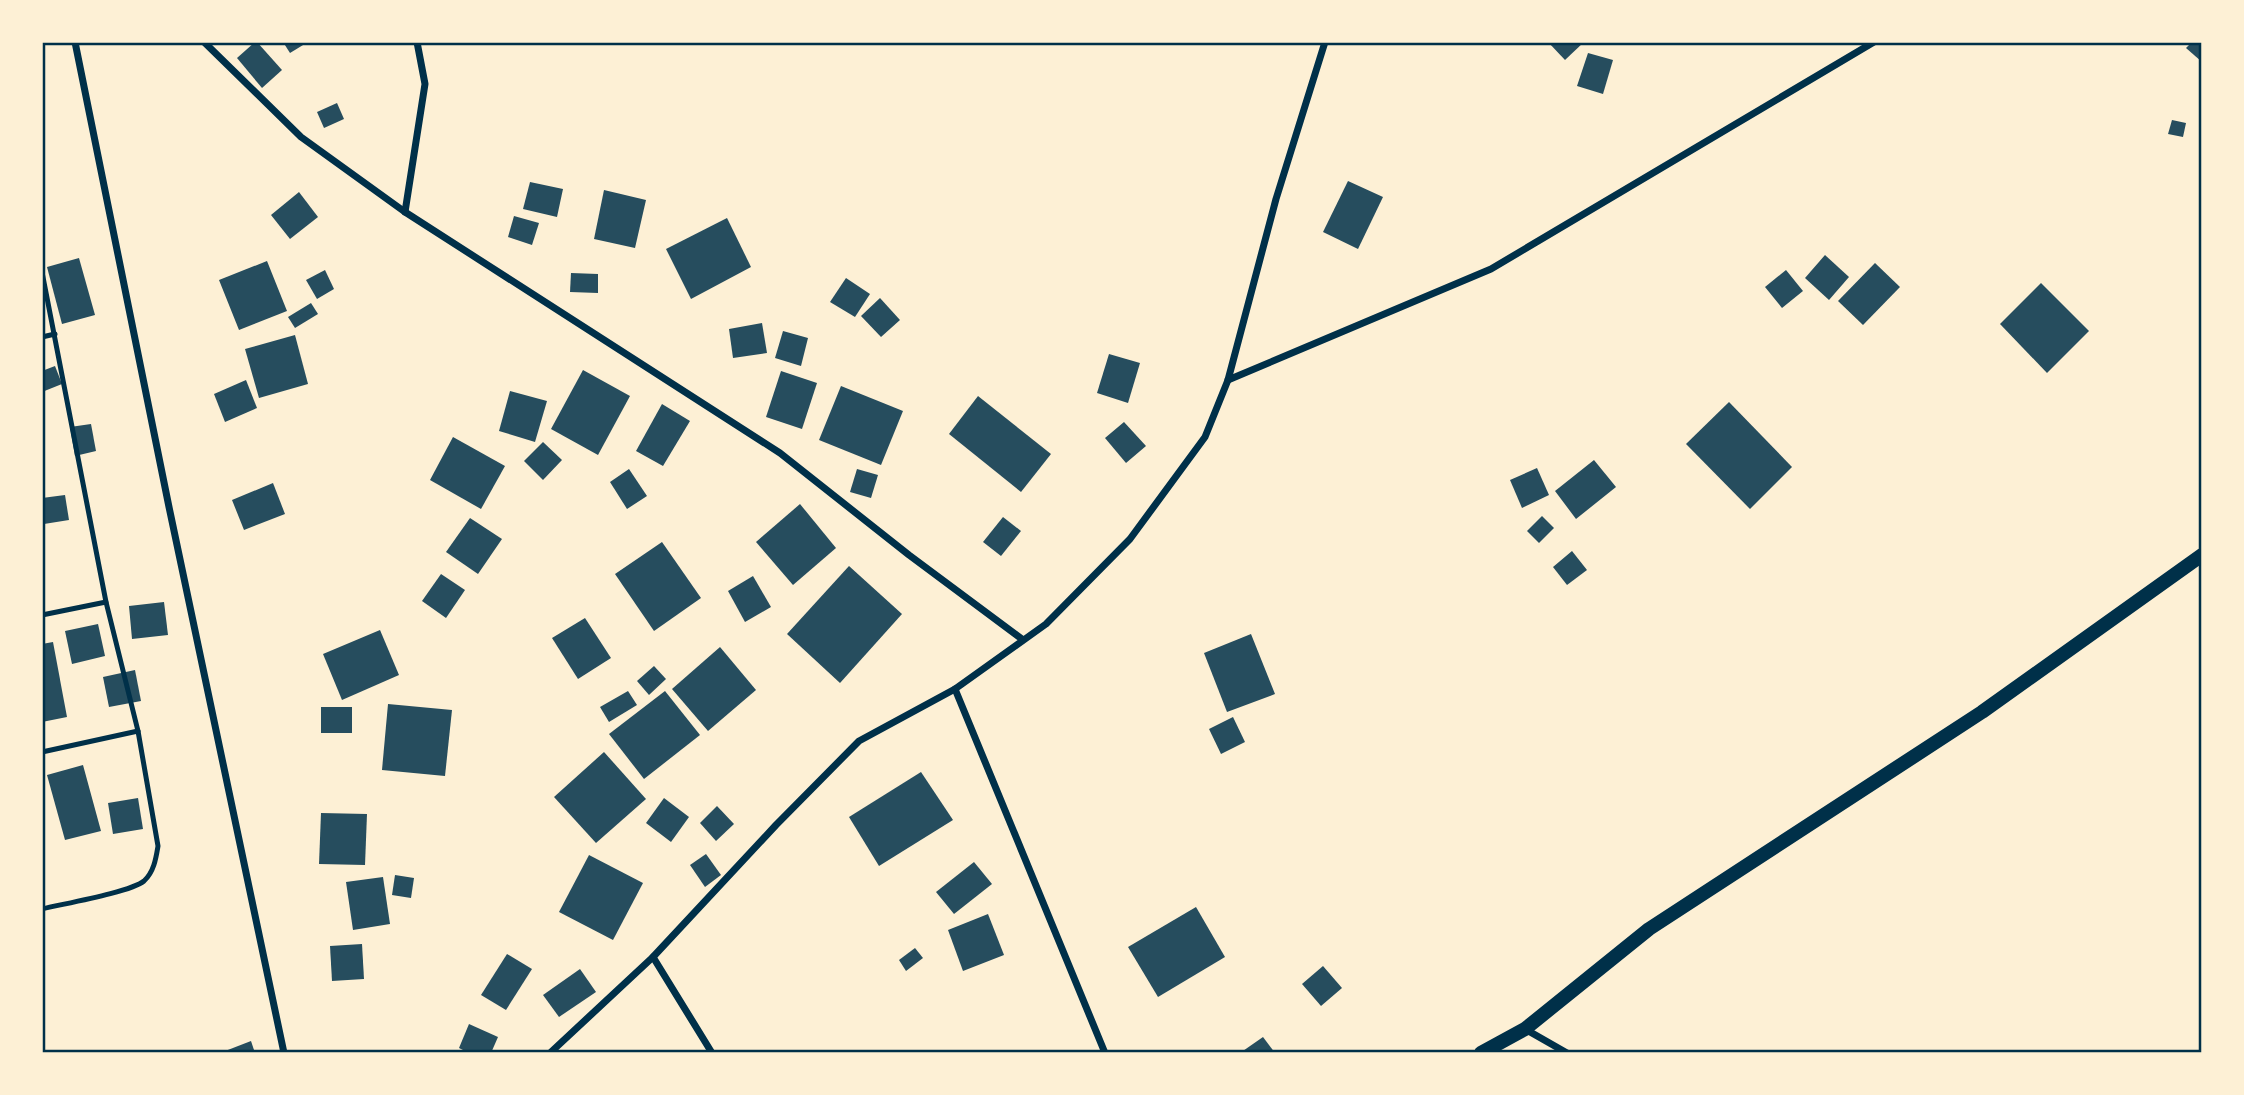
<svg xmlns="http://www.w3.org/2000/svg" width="2244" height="1095" viewBox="0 0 2244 1095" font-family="'Space Grotesk',sans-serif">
<rect width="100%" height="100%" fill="#fdf0d5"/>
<g fill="#264d5e">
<path d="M255 42H257L282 70 262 88 237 58Z"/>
<path d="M283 42H308L290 53Z"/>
<path d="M1548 42H1584L1565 60Z"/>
<path d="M2192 42H2202V62L2186 48Z"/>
<path d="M1588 53 1613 60 1603 94 1577 86Z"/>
<path d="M337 103 344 119 324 128 317 112Z"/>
<path d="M2172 120 2186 123 2183 137 2168 134Z"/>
<path d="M1348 181 1383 197 1358 249 1323 232Z"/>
<path d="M530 182 563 189 557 217 523 209Z"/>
<path d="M604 190 646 200 635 248 594 239Z"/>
<path d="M299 192 318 217 290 239 271 215Z"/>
<path d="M514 216 539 223 532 245 508 237Z"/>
<path d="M727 218 751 267 691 299 666 249Z"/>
<path d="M1825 255 1849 277 1829 300 1805 278Z"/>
<path d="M79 258 95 315 62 324 47 267Z"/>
<path d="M267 261 287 311 239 330 219 280Z"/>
<path d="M1875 263 1900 287 1863 325 1838 301Z"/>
<path d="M325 270 334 289 317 299 306 280Z"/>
<path d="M1786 270 1803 291 1782 308 1765 287Z"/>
<path d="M571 273 598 274V293L570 292Z"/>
<path d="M846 278 870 294 855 317 830 302Z"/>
<path d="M2041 283 2089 331 2047 373 2000 324Z"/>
<path d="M880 298 900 320 881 337 861 316Z"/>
<path d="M311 303 318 314 295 328 288 317Z"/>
<path d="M762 323 767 353 733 358 729 329Z"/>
<path d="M783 331 808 338 801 366 775 358Z"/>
<path d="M295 335 308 384 259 398 245 349Z"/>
<path d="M1109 354 1140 363 1128 403 1097 393Z"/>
<path d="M55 366 62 384 42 392V371Z"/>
<path d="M583 370 630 396 598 455 551 429Z"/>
<path d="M781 371 817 383 802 429 766 417Z"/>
<path d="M246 380 257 408 225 422 214 394Z"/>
<path d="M841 386 903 411 881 465 819 440Z"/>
<path d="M510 391 547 401 535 442 499 431Z"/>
<path d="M978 396 1051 454 1021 492 949 434Z"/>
<path d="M1729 402 1792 467 1750 509 1686 444Z"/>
<path d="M662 404 690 421 663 466 636 451Z"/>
<path d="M1124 422 1146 446 1126 463 1105 438Z"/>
<path d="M91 424 96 451 75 456 70 427Z"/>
<path d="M453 437 505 466 481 509 430 480Z"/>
<path d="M543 442 562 460 543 480 524 461Z"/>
<path d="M1594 460 1616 487 1576 519 1555 491Z"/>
<path d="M1537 468 1549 495 1522 508 1510 480Z"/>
<path d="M629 469 647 496 627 509 610 482Z"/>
<path d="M857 469 878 475 871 498 850 492Z"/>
<path d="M273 483 285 514 244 530 232 500Z"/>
<path d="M65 495 69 520 44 524 42 498Z"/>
<path d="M800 504 836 548 793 585 756 542Z"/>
<path d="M1542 516 1554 528 1539 543 1527 531Z"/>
<path d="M1003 517 1021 531 1001 556 983 542Z"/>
<path d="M470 518 502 539 478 574 446 552Z"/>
<path d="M662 542 701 598 654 631 615 574Z"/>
<path d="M1572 551 1587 570 1567 585 1553 567Z"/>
<path d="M849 566 902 614 840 683 787 634Z"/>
<path d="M441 574 465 590 446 618 422 601Z"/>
<path d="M753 576 771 607 745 622 728 591Z"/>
<path d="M164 602 168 635 132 639 129 606Z"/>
<path d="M585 618 611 658 578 679 552 638Z"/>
<path d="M98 624 105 656 72 664 65 631Z"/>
<path d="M380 630 399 675 342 700 323 654Z"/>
<path d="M1251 634 1275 694 1227 712 1204 653Z"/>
<path d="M53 642 67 717 42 722V644Z"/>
<path d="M720 647 756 690 708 731 672 689Z"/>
<path d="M654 666 666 679 649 695 637 681Z"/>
<path d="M135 670 141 701 109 707 103 677Z"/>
<path d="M628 691 637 705 609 722 600 707Z"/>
<path d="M665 691 700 735 644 779 609 734Z"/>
<path d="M388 704 452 710 445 776 382 770Z"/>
<rect x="321" y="707" width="31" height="26"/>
<path d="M1233 717 1245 742 1221 754 1209 729Z"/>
<path d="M604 752 646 799 596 843 554 797Z"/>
<path d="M83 765 101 831 65 840 47 775Z"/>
<path d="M921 772 953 820 879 866 849 817Z"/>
<path d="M138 798 143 829 113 834 108 803Z"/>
<path d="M664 798 689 817 671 842 646 823Z"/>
<path d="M717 806 734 824 716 841 700 823Z"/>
<path d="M321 813 367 814 365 865 319 864Z"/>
<path d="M706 854 721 875 705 887 690 865Z"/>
<path d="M589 855 643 883 613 940 559 912Z"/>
<path d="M974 862 992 884 954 914 936 892Z"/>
<path d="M395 875 414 878 411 898 392 895Z"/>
<path d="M383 877 390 924 353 930 346 882Z"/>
<path d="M1196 907 1225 957 1158 997 1128 947Z"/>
<path d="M988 914 1004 955 963 971 948 930Z"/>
<path d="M362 944 364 979 332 981 330 946Z"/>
<path d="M915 948 923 958 906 971 899 960Z"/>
<path d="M507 954 532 969 506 1010 481 995Z"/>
<path d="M1323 966 1342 988 1321 1006 1302 984Z"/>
<path d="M580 969 596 992 559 1017 543 995Z"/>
<path d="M469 1024 498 1037 491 1053H469L459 1048Z"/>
<path d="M1263 1037 1275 1053H1240Z"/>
<path d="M251 1041 255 1053H220Z"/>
</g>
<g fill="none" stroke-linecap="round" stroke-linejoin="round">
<g stroke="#003049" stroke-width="5">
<path d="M42 272 106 602 138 731 158 846C156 858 154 872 144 881 131 892 62 904 42 909"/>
<path d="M42 337 55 334"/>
<path d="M42 615 106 602"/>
<path d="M42 752 138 731"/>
</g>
<g stroke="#003049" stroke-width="7">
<path d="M75 42 169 507 284 1053"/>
<path d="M204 42 301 137 405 212 780 453 909 555 1022 639"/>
<path d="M405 212 425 84 417 42"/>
<path d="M1228 380 1491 269 1874 42"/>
<path d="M955 689 1105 1053"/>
<path d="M653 957 712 1053"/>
<path d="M1525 1029 1567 1053"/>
<path d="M550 1053 653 957 776 825 859 741 955 689 1046 624 1130 539 1205 437 1228 380 1276 199 1325 42"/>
</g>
<path stroke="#003049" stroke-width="14" d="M1481 1053 1525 1029 1649 929 1982 712 2202 555"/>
</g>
<rect width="2244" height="1095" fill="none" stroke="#fdf0d5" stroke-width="88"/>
<rect x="44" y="44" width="2156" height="1007" fill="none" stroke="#003049" stroke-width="2.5"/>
</svg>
